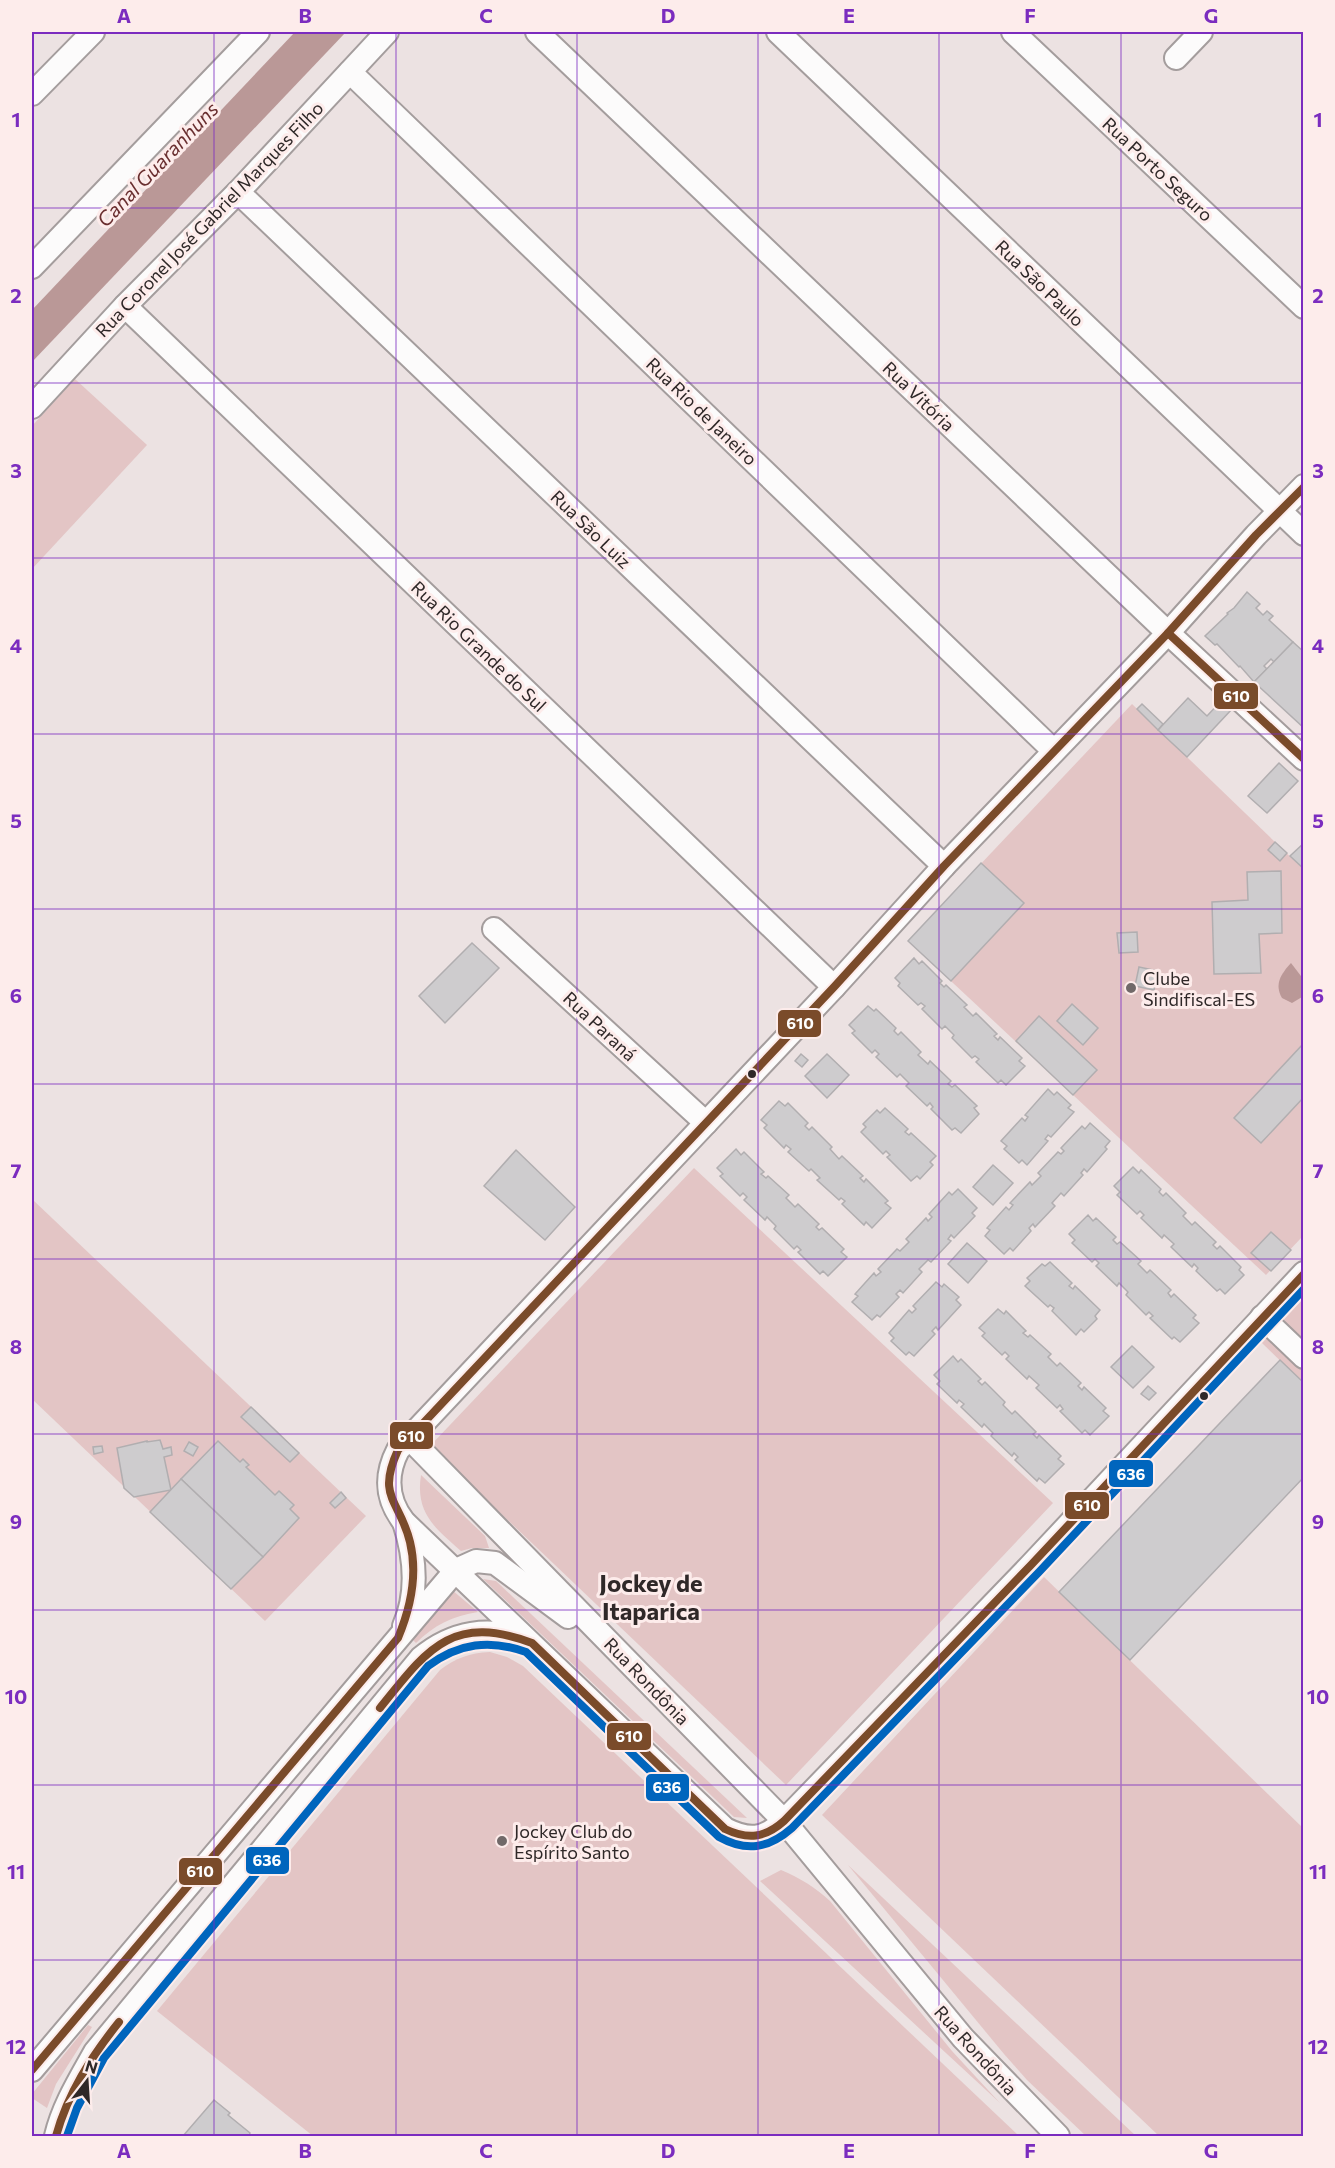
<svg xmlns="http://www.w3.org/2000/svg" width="1335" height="2168" viewBox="0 0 1335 2168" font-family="Commissioner,sans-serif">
<rect width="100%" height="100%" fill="#ece2e2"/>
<g fill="#e3c5c5">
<path d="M75 379 147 445 32 569V426Z"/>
<path d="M1132 704 1303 869V1236L1266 1275 908 941Z"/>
<path d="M694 1168 1053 1503 786 1785 430 1446Z"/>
<path d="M33 1200 366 1516 265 1621 32 1399V1202Z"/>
<path d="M1303 1299V1383L1262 1343Z"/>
<path d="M421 1475 485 1536 489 1548H472L461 1551C435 1528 415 1513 421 1475Z"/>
<path d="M1044 1577 1303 1828V2136H1159L822 1815Z"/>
<path d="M483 1579 496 1581 747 1818 734 1817Z"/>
<path d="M452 1590 478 1612C453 1616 434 1625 416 1643L411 1638Z"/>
<path d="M490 1652 507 1657 523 1666 1019 2136H313L157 2011 440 1670C456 1658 469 1653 490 1652Z"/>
<path d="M848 1865 1136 2136H1086L1027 2080 1004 2054Z"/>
<path d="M781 1870C800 1878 815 1887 830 1901L952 2051 1000 2103 760 1881Z"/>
<path d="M88 2025 92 2027 56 2084 47 2108 32 2098V2094Z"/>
</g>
<g fill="#ba9897">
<path d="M295 32H346L32 362V310Z"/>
<path d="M1291 963 1304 980 1302 997 1292 1003 1282 998C1274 984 1281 974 1291 963Z"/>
</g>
<g fill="#ceccce" stroke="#b1aeb0" stroke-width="1.5">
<path d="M1247 592 1260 604 1256 608 1263 615 1267 611 1273 616 1269 620 1293 642 1274 662 1271 659 1264 666 1267 669 1254 682 1240 666 1239 667 1217 644 1215 645 1205 636 1228 614 1227 613 1234 608Z"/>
<path d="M1293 642 1304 652V728L1254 682Z"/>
<path d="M1188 698 1207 716 1222 700 1232 709 1187 757 1158 730Z"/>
<path d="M1142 704 1163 724 1158 730 1137 709Z"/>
<path d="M1279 763 1298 781 1267 813 1248 796Z"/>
<path d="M1275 842 1287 853 1280 861 1268 850Z"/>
<path d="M1304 843V869L1290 856Z"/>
<path d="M981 863 1024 903 951 981 908 941Z"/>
<path d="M1281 871 1282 933 1259 934 1261 973 1214 974 1212 902 1248 900 1247 872Z"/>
<path d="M1137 932 1138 952 1119 953 1117 933Z"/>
<path d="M472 943 499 968 445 1023 419 996Z"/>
<path d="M914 958 919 964 922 961 942 981 940 983 944 987 946 985 967 1005 964 1007 973 1016 976 1013 997 1034 994 1036 998 1040 1000 1037 1022 1058 1019 1061 1025 1066 1006 1085 1001 1080 998 1083 976 1062 979 1059 975 1056 972 1058 952 1038 954 1035 945 1026 942 1029 922 1009 925 1006 921 1003 918 1005 898 986 900 983 895 978Z"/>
<path d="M1139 967 1158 971 1154 990 1135 986Z"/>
<path d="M1072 1004 1098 1028 1083 1045 1057 1021Z"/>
<path d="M868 1006 874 1011 876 1009 896 1028 894 1031 898 1035 901 1032 921 1052 918 1055 928 1064 930 1061 951 1081 948 1084 952 1087 955 1085 977 1106 974 1108 979 1114 961 1133 955 1128 952 1130 931 1109 933 1107 930 1103 927 1106 906 1086 909 1083 900 1074 897 1077 876 1057 879 1054 875 1050 872 1053 852 1033 855 1031 849 1025Z"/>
<path d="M1039 1016 1097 1070 1073 1095 1016 1041Z"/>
<path d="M1304 1043V1097L1261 1143 1234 1118Z"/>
<path d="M801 1054 808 1060 802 1067 795 1061Z"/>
<path d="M827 1054 849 1075 827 1098 805 1076Z"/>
<path d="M1048 1089 1054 1095 1057 1092 1071 1105 1068 1108 1074 1112 1051 1137 1048 1135 1045 1139 1048 1141 1027 1165 1022 1160 1019 1163 1004 1149 1007 1146 1001 1141 1022 1118 1025 1121 1028 1117 1025 1115Z"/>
<path d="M779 1101 785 1106 788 1103 808 1123 805 1126 809 1130 812 1127 832 1147 830 1149 839 1159 842 1156 863 1176 860 1178 864 1182 866 1179 888 1201 885 1203 891 1208 872 1228 866 1222 864 1225 842 1204 845 1201 841 1198 839 1200 817 1180 820 1178 811 1169 809 1171 788 1152 791 1149 786 1145 784 1148 764 1128 767 1125 761 1120Z"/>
<path d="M885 1108 908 1129 905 1132 909 1135 911 1133 936 1156 930 1162 933 1165 920 1179 917 1176 911 1181 887 1157 890 1155 886 1151 883 1154 861 1132 866 1127 863 1124 877 1110 880 1113Z"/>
<path d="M1090 1123 1110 1141 1105 1147 1107 1149 1087 1172 1084 1169 1081 1173 1083 1175 1064 1196 1061 1193 1052 1203 1055 1206 1035 1227 1033 1224 1029 1228 1031 1231 1013 1251 1010 1248 1004 1254 985 1236 990 1230 987 1228 1006 1207 1009 1210 1013 1205 1010 1203 1030 1182 1032 1185 1041 1176 1038 1173 1058 1152 1061 1154 1064 1151 1061 1148 1082 1126 1085 1129Z"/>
<path d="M736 1149 741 1155 744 1152 764 1172 761 1174 766 1178 768 1176 789 1195 786 1198 795 1207 798 1204 819 1224 816 1227 819 1230 822 1228 844 1249 841 1252 847 1257 828 1276 823 1271 820 1274 798 1252 801 1250 797 1246 794 1249 774 1229 776 1226 767 1217 765 1220 744 1200 747 1197 743 1193 740 1196 720 1176 723 1174 717 1168Z"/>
<path d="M516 1150 575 1207 545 1240 484 1186Z"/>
<path d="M993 1165 1013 1183 993 1205 973 1187Z"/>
<path d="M1133 1167 1139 1173 1141 1170 1161 1189 1159 1192 1163 1196 1166 1193 1186 1213 1183 1216 1192 1225 1195 1222 1216 1242 1213 1245 1217 1249 1220 1246 1241 1267 1239 1270 1244 1275 1225 1294 1220 1289 1217 1291 1196 1271 1198 1268 1194 1264 1192 1267 1171 1247 1174 1244 1164 1235 1162 1238 1141 1218 1144 1215 1140 1211 1137 1214 1117 1195 1120 1192 1114 1186Z"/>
<path d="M958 1189 977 1208 972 1213 975 1216 954 1238 951 1235 948 1239 951 1241 931 1262 928 1260 919 1269 922 1272 903 1293 900 1290 896 1294 899 1297 880 1317 877 1315 872 1320 852 1302 858 1296 855 1294 874 1273 876 1276 881 1272 878 1269 897 1249 900 1251 909 1242 906 1239 926 1218 928 1221 932 1217 929 1214 949 1192 952 1195Z"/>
<path d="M1088 1215 1093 1221 1096 1218 1116 1237 1113 1240 1117 1244 1120 1242 1141 1261 1138 1264 1147 1273 1150 1270 1171 1290 1168 1293 1171 1297 1174 1294 1196 1315 1193 1318 1199 1323 1180 1342 1174 1337 1172 1339 1150 1318 1153 1316 1149 1312 1146 1315 1126 1295 1128 1292 1119 1283 1117 1286 1096 1266 1099 1263 1095 1259 1092 1262 1072 1243 1075 1240 1069 1234Z"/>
<path d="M1271 1232 1291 1250 1271 1271 1251 1253Z"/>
<path d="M967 1243 987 1261 968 1283 948 1264Z"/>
<path d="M1050 1262 1072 1283 1069 1286 1073 1289 1075 1286 1100 1310 1095 1316 1097 1319 1084 1332 1081 1329 1076 1335 1052 1311 1054 1308 1050 1305 1048 1307 1025 1286 1030 1281 1027 1278 1042 1264 1045 1266Z"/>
<path d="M936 1282 942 1287 944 1284 959 1297 956 1300 961 1305 938 1330 936 1327 932 1331 935 1334 914 1356 909 1352 906 1355 891 1341 894 1338 889 1333 909 1310 912 1313 916 1309 913 1306Z"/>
<path d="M998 1309 1004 1314 1006 1311 1026 1331 1023 1333 1028 1337 1030 1335 1051 1354 1048 1357 1057 1366 1060 1363 1081 1383 1078 1386 1082 1390 1084 1387 1106 1408 1103 1411 1109 1416 1090 1435 1085 1430 1082 1433 1060 1411 1063 1409 1060 1405 1057 1408 1036 1388 1039 1385 1029 1376 1027 1379 1006 1359 1009 1356 1005 1352 1002 1355 982 1336 985 1333 979 1328Z"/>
<path d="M1132 1346 1154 1367 1133 1388 1111 1367Z"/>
<path d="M953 1356 958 1362 961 1359 981 1379 978 1381 982 1385 985 1382 1005 1402 1003 1405 1012 1414 1015 1411 1036 1432 1033 1434 1037 1438 1039 1435 1061 1456 1058 1459 1064 1464 1045 1483 1039 1478 1037 1481 1015 1460 1018 1457 1014 1453 1012 1456 991 1436 993 1433 984 1424 982 1427 961 1407 964 1404 959 1400 957 1403 937 1384 940 1381 934 1375Z"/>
<path d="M1280 1360 1304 1383V1477L1130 1660 1059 1592Z"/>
<path d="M1148 1386 1156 1393 1149 1400 1141 1394Z"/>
<path d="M251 1407 299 1453 290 1462 241 1417Z"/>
<path d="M160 1440 163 1449 171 1447 172 1455 164 1457 171 1490 134 1497 124 1488 117 1448 147 1441V1442Z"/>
<path d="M218 1441 240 1462 243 1459 249 1465 246 1467 275 1495 279 1491 294 1505 290 1509 299 1518 263 1557 181 1479Z"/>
<path d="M189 1442 198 1447 193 1456 184 1451Z"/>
<path d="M102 1446 103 1452 94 1454 93 1447Z"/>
<path d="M181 1479 263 1557 231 1589 150 1512Z"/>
<path d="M341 1492 346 1498 335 1508 330 1503Z"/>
<path d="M214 2100 230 2113 228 2115 250 2133 249 2136H183Z"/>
</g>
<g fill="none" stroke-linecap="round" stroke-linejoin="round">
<g stroke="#a49d9d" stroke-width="26">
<g id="minor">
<path d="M537 32 1168 633 1304 759"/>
<path d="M778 32 1304 534"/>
<path d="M1013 32 1304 307"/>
<path d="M1176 58 1201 32"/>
<path d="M350 72 1054 751"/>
<path d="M32 94 93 32"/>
<path d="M238 192 944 866"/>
<path d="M32 267 258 32"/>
<path d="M125 306 834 987"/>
<path d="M32 407 125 306 238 192 387 32"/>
<path d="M1304 486 1256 535 1168 633 944 866 834 987 398 1450C385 1475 386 1499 404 1522L725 1829C749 1841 764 1840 784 1821L1031 1565 1304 1273"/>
<path d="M494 929 706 1123"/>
<path d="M1262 1317 1304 1357"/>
<path d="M410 1439 784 1821 963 2038 1058 2136"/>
<path d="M404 1626C419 1592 415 1556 404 1522"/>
<path d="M32 2070 456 1570 476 1561 495 1563 568 1617"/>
<path d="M56 2136C63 2106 80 2079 95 2052L421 1658C452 1632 490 1625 527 1641"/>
</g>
</g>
<use href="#minor" stroke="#fcfbfb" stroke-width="22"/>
<g stroke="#fdeceb" stroke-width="12">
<g id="bus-1">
<path d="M1168 633 1304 759"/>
<path d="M380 1708C427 1650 451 1613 532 1643L725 1829C748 1840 765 1838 784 1821L1031 1565 1304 1274"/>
<path d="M32 2070 398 1638C411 1607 418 1575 410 1542 400 1500 376 1498 398 1450L834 987 944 866 1168 633 1256 535 1304 487"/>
<path d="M56 2136C68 2093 91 2057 119 2022"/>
</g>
</g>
<g stroke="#fdeceb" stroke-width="12">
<path id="bus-2" d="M67 2136 77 2108 104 2058 428 1666C459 1643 490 1639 526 1652L719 1837C746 1852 768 1849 792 1828L1039 1572 1304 1289"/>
</g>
<use href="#bus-1" stroke="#7a4b2a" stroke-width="8"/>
<use href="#bus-2" stroke="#0065bd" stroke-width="8"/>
</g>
<path fill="none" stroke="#7b2cbf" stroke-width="1.5" stroke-opacity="0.55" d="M214 32V2136M396 32V2136M577 32V2136M758 32V2136M939 32V2136M1121 32V2136M32 208H1304M32 383H1304M32 558H1304M32 734H1304M32 909H1304M32 1084H1304M32 1259H1304M32 1434H1304M32 1610H1304M32 1785H1304M32 1960H1304"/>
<g fill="#716969" stroke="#fdeceb" stroke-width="2">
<circle cx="1131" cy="988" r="6"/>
<circle cx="502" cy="1841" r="6"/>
</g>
<g fill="#2f2828" stroke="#fdeceb" stroke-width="2">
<circle cx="752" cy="1074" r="5"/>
<circle cx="1204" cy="1396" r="5"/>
</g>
<g text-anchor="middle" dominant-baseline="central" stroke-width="6" stroke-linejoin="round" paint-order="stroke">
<g font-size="18" fill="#2f2828" stroke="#fdeceb">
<text transform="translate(1158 169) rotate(43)">Rua Porto Seguro</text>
<text transform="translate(209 219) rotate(-46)">Rua Coronel José Gabriel Marques Filho</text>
<text transform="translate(1040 283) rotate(44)">Rua São Paulo</text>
<text transform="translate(919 396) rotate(44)">Rua Vitória</text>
<text transform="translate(702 411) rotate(44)">Rua Rio de Janeiro</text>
<text transform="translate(591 529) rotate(44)">Rua São Luiz</text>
<text transform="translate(479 646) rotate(44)">Rua Rio Grande do Sul</text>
<text transform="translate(600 1026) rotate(43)">Rua Paraná</text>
<text transform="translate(647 1681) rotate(46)">Rua Rondônia</text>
<text transform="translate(976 2050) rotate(48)">Rua Rondônia</text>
</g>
<g font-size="18" fill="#2f2828" stroke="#fdeceb" text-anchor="start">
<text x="1143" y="978">Clube<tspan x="1143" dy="21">Sindifiscal-ES</tspan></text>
<text x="514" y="1831">Jockey Club do<tspan x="514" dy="21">Espírito Santo</tspan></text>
</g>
<g font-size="20" font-style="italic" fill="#692e2f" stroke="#fdeceb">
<text transform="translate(157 164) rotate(-46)">Canal Guaranhuns</text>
</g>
<g font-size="24" font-weight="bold" fill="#2f2828" stroke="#fdeceb">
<text x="651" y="1582">Jockey de<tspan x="651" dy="28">Itaparica</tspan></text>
</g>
</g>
<g stroke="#fdeceb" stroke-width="2">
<rect x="1213" y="682" width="46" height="28" rx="6" fill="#7a4b2a"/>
<rect x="777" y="1009" width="45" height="29" rx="6" fill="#7a4b2a"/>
<rect x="389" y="1421" width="45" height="29" rx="6" fill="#7a4b2a"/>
<rect x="1108" y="1459" width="46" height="29" rx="6" fill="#0065bd"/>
<rect x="1064" y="1491" width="46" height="29" rx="6" fill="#7a4b2a"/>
<rect x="606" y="1722" width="46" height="29" rx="6" fill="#7a4b2a"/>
<rect x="645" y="1773" width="45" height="29" rx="6" fill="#0065bd"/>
<rect x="245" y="1846" width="45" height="29" rx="6" fill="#0065bd"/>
<rect x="178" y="1857" width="45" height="29" rx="6" fill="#7a4b2a"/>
</g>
<g font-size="16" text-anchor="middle" font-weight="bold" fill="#fff">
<text x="1236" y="702">610</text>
<text x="800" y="1029">610</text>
<text x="411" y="1442">610</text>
<text x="1131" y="1480">636</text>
<text x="1087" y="1511">610</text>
<text x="629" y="1742">610</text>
<text x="667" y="1793">636</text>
<text x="267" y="1866">636</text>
<text x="200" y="1877">610</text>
</g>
<rect width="1335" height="2168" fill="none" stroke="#fdeceb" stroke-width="66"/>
<g transform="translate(87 2081) rotate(17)" stroke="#fdeceb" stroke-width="4.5" paint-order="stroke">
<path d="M0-4.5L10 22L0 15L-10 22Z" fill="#2f2828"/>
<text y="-9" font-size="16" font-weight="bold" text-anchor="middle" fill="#2f2828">N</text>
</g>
<rect x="33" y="33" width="1269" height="2102" fill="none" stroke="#7b2cbf" stroke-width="2"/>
<g font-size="20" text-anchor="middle" font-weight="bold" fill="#7b2cbf">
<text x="124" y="23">A</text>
<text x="305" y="23">B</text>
<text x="486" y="23">C</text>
<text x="668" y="23">D</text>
<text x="849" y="23">E</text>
<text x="1030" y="23">F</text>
<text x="1211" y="23">G</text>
<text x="16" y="127">1</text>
<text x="1318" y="127">1</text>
<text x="16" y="303">2</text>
<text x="1318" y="303">2</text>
<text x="16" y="478">3</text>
<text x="1318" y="478">3</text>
<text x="16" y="653">4</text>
<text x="1318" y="653">4</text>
<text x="16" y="828">5</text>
<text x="1318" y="828">5</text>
<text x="16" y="1003">6</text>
<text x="1318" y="1003">6</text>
<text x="16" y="1178">7</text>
<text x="1318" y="1178">7</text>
<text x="16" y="1354">8</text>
<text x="1318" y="1354">8</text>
<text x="16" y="1529">9</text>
<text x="1318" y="1529">9</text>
<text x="16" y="1704">10</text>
<text x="1318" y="1704">10</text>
<text x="16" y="1879">11</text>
<text x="1318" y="1879">11</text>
<text x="16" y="2054">12</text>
<text x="1318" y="2054">12</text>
<text x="124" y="2158">A</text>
<text x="305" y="2158">B</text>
<text x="486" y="2158">C</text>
<text x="668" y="2158">D</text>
<text x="849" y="2158">E</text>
<text x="1030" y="2158">F</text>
<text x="1211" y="2158">G</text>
</g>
</svg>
